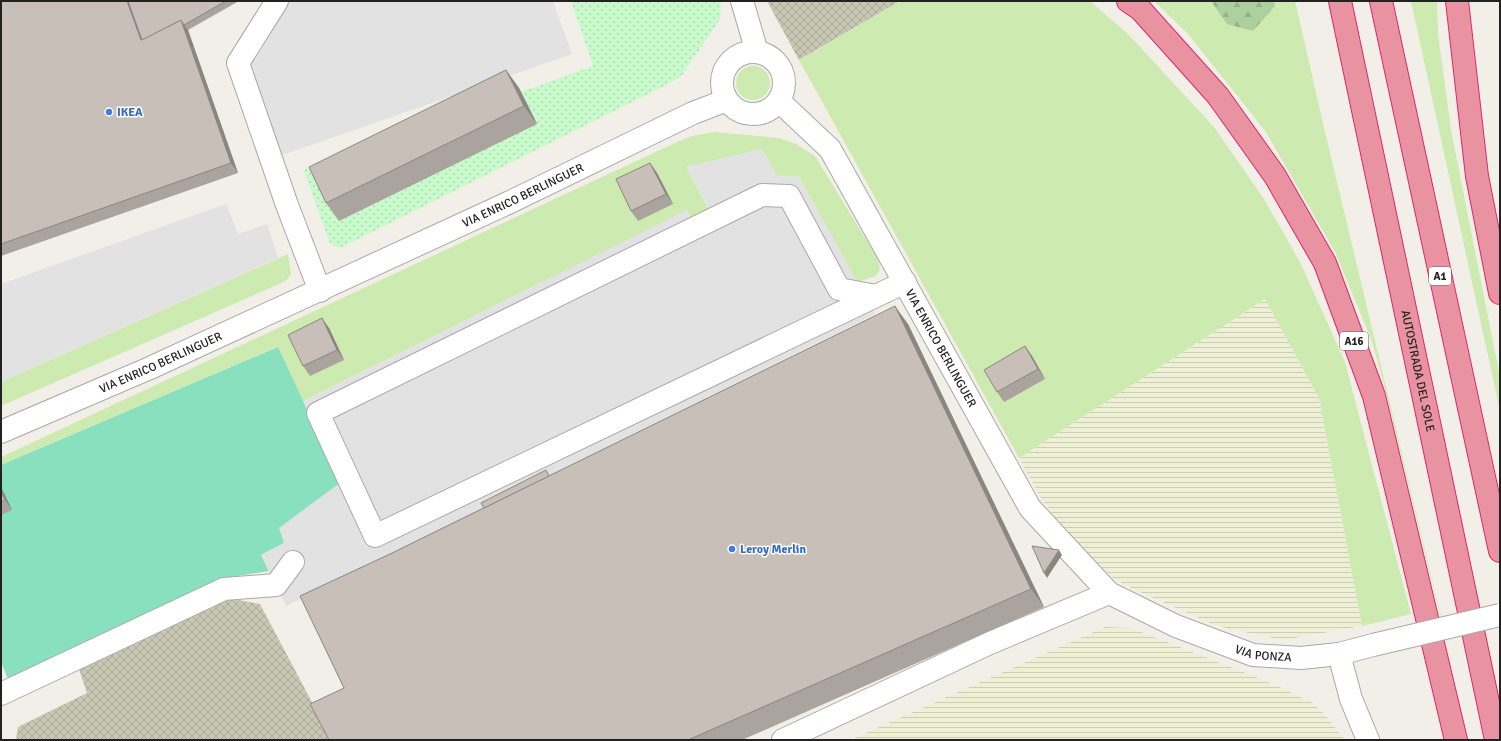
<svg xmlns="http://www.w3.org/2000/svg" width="1501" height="741" viewBox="0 0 1501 741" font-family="Signika,sans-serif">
<defs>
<pattern id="construction-cross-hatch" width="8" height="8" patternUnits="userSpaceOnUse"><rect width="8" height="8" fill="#c7c7b4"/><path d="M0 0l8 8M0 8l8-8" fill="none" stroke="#abab9a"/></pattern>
<pattern id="farmland-rules" width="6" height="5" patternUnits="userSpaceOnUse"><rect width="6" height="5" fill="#eef0d5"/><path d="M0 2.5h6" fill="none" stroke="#ccceb7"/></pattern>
<pattern id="forest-firs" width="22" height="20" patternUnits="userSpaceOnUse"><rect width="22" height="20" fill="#add19e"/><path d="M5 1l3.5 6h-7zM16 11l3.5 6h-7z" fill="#95b388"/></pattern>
<pattern id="park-dots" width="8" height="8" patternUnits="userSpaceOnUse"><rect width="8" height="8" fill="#c8facc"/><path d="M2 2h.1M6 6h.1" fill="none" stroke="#acd6af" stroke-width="1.8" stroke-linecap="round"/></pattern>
</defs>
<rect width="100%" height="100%" fill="#f2efe9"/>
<g fill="url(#construction-cross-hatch)">
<path d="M767 1H900L799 60Z"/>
<path d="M227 598 260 604 332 740H16L18 727 87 693 79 669Z"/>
</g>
<g fill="url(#farmland-rules)">
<path d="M1265 299 1319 398 1362 626 1283 640 1217 626 1131 588 1113 578 1067 534 1041 498 1019 458Z"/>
<path d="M1105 627 1131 628 1266 681 1313 703 1326 716 1345 740H850Z"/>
</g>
<g fill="#cdebb0">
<path d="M900 1H1090L1129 35 1214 127 1264 199 1300 262 1345 362 1411 614 1362 626 1319 398 1265 299 1019 458 799 60Z"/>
<path d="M1154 1H1295L1325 132 1463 708 1383 380 1371 339 1335 252 1266 132 1188 34Z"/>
<path d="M1411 1H1437L1438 34 1451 130 1500 377V411Z"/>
<circle cx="753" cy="83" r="17"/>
<path d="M714 132 779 138 796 144 815 156 878 259 880 270 876 276 857 282 799 177 777 176 762 149 686 167 709 210 691 218 687 210 303 401 277 347 1 465V457L675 143 692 136Z"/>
<path d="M288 254 291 274 286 281 1 406V382Z"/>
</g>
<path fill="url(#forest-firs)" d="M1211 1H1274L1275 6 1253 31 1227 24Z"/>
<path fill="url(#park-dots)" d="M571 1H720L721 7 720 19 682 75 672 82 342 247H336L329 242 304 170 593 66Z"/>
<path fill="#88e0be" d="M278 347 341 482 284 543 261 555 269 571 225 578 176 604 8 679 1 662V465Z"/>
<g fill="#e2e2e2">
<path d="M277 1H553L572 54 271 159 238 63Z"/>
<path d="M762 149 777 176 799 177 875 314 286 606 261 555 284 543 279 528 341 482 303 401 687 210 691 218 709 209 686 167Z"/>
<path d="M226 204 238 234 267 224 278 258 1 382V284Z"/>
</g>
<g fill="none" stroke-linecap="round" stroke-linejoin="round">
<g stroke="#a9a9a9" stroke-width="24">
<g id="minor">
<path d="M277 1 238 63 287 205 320 291"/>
<path d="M742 1 757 52"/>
<circle cx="753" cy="83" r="31"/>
<path id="s1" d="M779 101 830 149 1030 508 1109 593 1176 626 1253 655 1301 658 1339 654 1351 699 1368 740"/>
<path d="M876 296 839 289 789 196 762 195 318 413 375 536 905 282"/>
<path id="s2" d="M1 432 150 368 506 204 693 113 727 100"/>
<path d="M1339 654 1373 645"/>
<path d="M1 694 224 589 276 585 293 562"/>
<path d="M783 740 990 643 1109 593"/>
</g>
</g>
<g stroke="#dc2a67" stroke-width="24">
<g id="highway">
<path d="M1128 1 1140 9 1218 96 1275 176 1325 263 1374 396 1456 740"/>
<path id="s3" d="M1340 1 1496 740"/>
<path d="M1381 1 1500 551"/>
<path d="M1457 1 1477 176 1500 293"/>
</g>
</g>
<use href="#minor" stroke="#fff" stroke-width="22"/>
<use href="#highway" stroke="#e892a2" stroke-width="22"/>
<g stroke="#a9a9a9" stroke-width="24" stroke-linecap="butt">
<path id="minor-bridge" d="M1373 645 1500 615"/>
</g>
<use href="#minor-bridge" stroke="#fff" stroke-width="22"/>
</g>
<g fill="#aba49e">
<path d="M1 1H239L188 30 238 173 1 256Z"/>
<path d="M506 70 519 88 537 124 339 221 326 203Z"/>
<path d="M650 163 657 173 673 204 638 221 631 211Z"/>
<path d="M908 324 1044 607 742 740H329L344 688 390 554 550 475Z"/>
<path d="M329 328 344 360 310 376 303 366Z"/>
<path d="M1025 346 1032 356 1045 379 1004 402 997 392Z"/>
<path d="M1 487 12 510 1 515Z"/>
</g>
<g fill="#8b8681">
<path d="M127 1H130L146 44 141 40Z"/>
<path d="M181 20 188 30 238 173 231 163Z"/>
<path d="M506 70 519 88 537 124 524 106Z"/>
<path d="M650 163 657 173 673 204 666 194Z"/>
<path d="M895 306 908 324 1044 607 1031 589Z"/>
<path d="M322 318 329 328 344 360 337 350Z"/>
<path d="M1025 346 1032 356 1045 379 1038 369Z"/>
<path d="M1 487 12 510 5 500 1 492Z"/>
<path d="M1059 550 1062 555 1047 578 1044 573Z"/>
</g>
<g fill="#c7bfb8" stroke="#8b8681">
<path d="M1 1H127L141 40 181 20 231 163 1 244Z"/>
<path d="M128 1H226L184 25 181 20 142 40Z"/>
<path d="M506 70 524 106 326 203 309 167Z"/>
<path d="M650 163 666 194 631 211 616 179Z"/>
<path d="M895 306 1031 589 688 740H329L310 704 344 688 300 596 390 554Z"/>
<path d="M322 318 337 350 303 366 288 335Z"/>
<path d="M1025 346 1038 369 997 392 984 370Z"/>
<path d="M546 470 549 476 484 508 481 503Z"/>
<path d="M1 492 5 500 1 502Z"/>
<path d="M1032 546 1059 550 1044 573Z"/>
</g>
<g fill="#3f7fe0" stroke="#fff" stroke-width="1.5">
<circle cx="109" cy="112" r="4"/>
<circle cx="732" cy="549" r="4"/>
</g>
<g text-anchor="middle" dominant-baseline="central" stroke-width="3" stroke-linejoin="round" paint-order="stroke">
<g fill="#fff" stroke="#646464" stroke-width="1">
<rect x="1429" y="267" width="22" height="18" rx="3"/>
<rect x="1340" y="332" width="28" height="18" rx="3"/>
</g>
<g font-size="11" font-weight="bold" fill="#222">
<text x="1440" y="276">A1</text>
<text x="1354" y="341">A16</text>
</g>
<g font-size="12" font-weight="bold" fill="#366cbe" stroke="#fff" text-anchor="start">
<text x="117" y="112">IKEA</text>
<text x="740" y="549">Leroy Merlin</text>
</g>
<g font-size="12" fill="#222" stroke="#fff">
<text stroke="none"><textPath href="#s2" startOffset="573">VIA ENRICO BERLINGUER</textPath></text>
<text stroke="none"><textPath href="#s1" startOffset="298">VIA ENRICO BERLINGUER</textPath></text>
<text stroke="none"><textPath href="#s2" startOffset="174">VIA ENRICO BERLINGUER</textPath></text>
<text stroke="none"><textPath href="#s3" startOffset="378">AUTOSTRADA DEL SOLE</textPath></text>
<text stroke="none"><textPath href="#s1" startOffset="764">VIA PONZA</textPath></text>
</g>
</g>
<rect width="1501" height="741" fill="none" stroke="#222222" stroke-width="4"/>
</svg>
